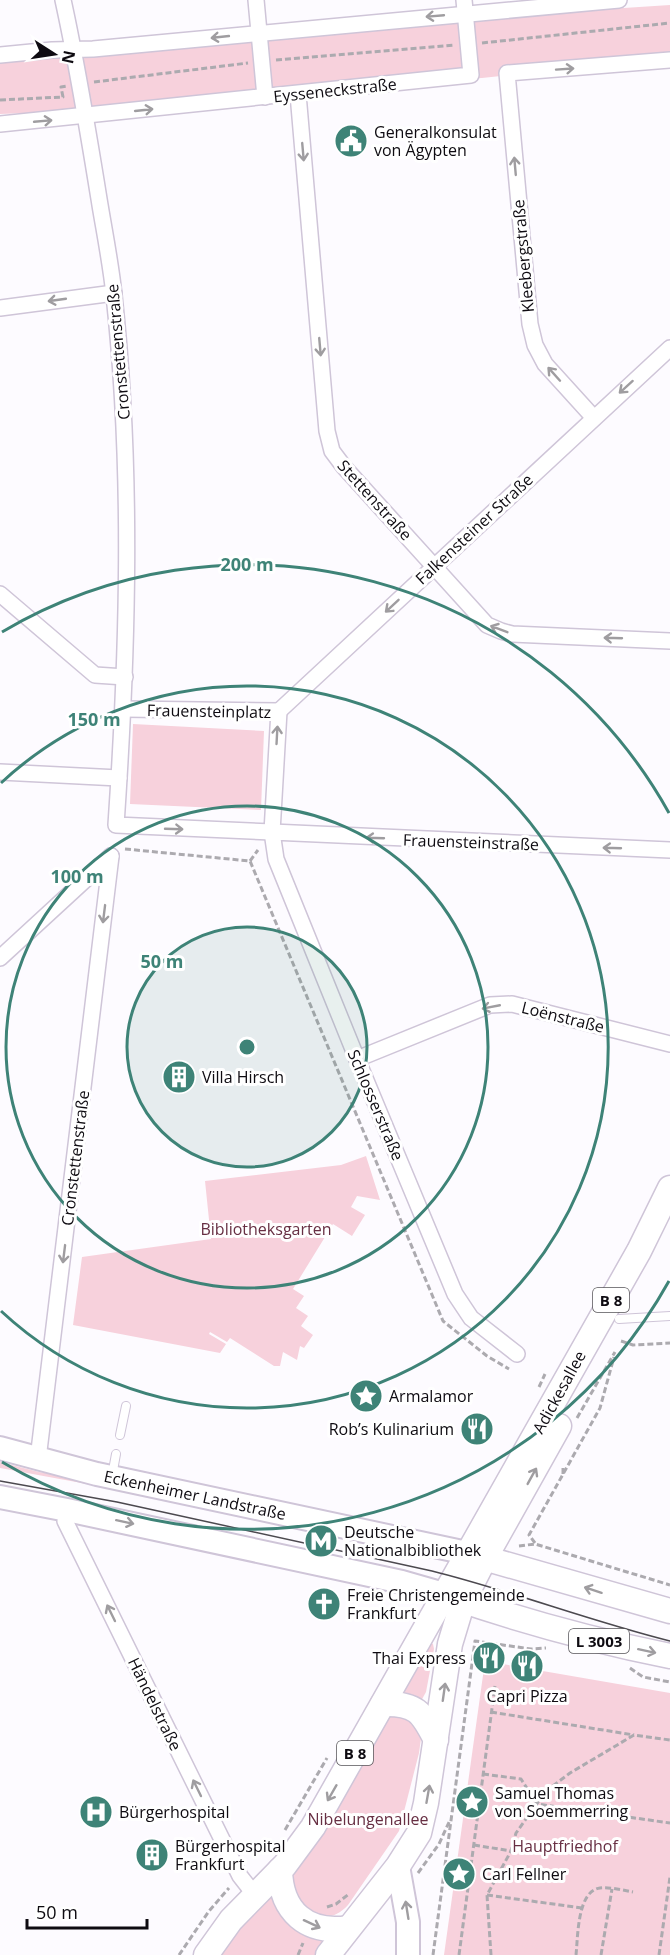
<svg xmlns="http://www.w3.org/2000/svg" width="670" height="1955" viewBox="0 0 670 1955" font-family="'Open Sans',sans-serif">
<rect width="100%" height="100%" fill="#fdfbff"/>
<g fill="#f7d1dc">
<path d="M670 5V58L482 78 275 89 81 111 0 114V49C223 28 447 20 670 5Z"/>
<path d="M133 724 264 731 261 810 130 804Z"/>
<path d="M366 1156 380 1200 357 1196 351 1207 365 1215 352 1236 333 1224 293 1289 304 1296 296 1308 308 1316 301 1326 313 1335 304 1348 300 1346 297 1360 283 1352 280 1366H274L230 1338 227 1342 210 1332 209 1334 226 1344 220 1353 73 1325 82 1257 211 1239 205 1181 341 1165Z"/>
<path d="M0 1462 39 1472 88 1480 87 1484 0 1468Z"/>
<path d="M429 1642 433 1644 434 1649 426 1692 421 1701 402 1695Z"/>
<path d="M485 1661 670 1693V1955H444Z"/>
<path d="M402 1711 422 1731 419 1753 399 1831 348 1905C332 1922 321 1917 302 1909 290 1878 288 1877 310 1852L388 1719 395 1712Z"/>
<path d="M274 1894V1901L281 1913 331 1934 317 1955H218L240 1928Z"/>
</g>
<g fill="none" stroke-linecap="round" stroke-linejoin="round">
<g stroke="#cfc5d8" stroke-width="10">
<g id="lane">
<path d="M619 1319 670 1316"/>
<path d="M120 1435 126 1406"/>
<path d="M112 1476 116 1454"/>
</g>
</g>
<g stroke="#cfc5d8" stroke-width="18">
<g id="street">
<path d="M63 0C78 68 89 137 100 205 105 235 111 265 114 295 133 471 128 648 116 825L272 832 279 711"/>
<path d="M256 0 265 97"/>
<path d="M0 55 52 50 93 49 619 0"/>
<path d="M298 94 327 431 332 451 344 467 487 625 501 631 512 634 670 641"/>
<path d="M0 124 471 75 464 0"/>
<path d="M0 308 114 293"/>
<path d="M594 418 545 364 535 345 530 324 507 73 670 60"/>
<path d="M0 594 95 675 125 677"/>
<path d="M124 709 279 711"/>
<path d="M279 711 670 348"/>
<path d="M0 772 119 778"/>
<path d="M0 958 111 856"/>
<path d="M357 1059 490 1005 512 1004 670 1044"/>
<path d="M517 1354 471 1318 455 1294 357 1059 276 859 272 832 670 850"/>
<path d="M38 1459 111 856"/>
<path d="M67 1510 65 1521 240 1876 254 1894"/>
</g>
</g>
<g stroke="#cfc5d8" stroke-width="26">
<g id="secondary">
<path d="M0 1448 97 1474 467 1553"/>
<path d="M0 1497 67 1510 402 1582 444 1594"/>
<path d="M398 1866 408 1922V1955"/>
</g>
</g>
<g stroke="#cfc5d8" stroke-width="27">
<g id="primary">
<path d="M470 1554 670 1611"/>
<path d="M449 1596C522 1621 595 1641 670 1656"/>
<path d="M383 1704C416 1703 422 1712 436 1740"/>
<path d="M280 1870C281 1912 307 1934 348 1928"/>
<path d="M206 1955 231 1920 285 1865 313 1827 639 1251 670 1188"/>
<path d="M328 1955 398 1866 419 1833 426 1803 450 1644 463 1601 485 1558 559 1426"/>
</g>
</g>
<g stroke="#acaaaf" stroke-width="3" stroke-dasharray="6 3" stroke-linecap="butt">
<path d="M482 43 670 23"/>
<path d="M276 60 455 45"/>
<path d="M94 82 248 63"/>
<path d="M0 100 63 97 61 87 67 86"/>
<path d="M125 849 250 861 443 1321 487 1356 509 1369"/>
<path d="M250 861 258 850"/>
<path d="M621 1341 633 1345 670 1343"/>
<path d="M539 1387 545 1374"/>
<path d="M577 1418 615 1352"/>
<path d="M563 1474V1466"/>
<path d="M535 1543 529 1535 600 1408 614 1357"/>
<path d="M519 1546 535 1544 670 1585"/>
<path d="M630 1668 643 1677 670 1682"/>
<path d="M491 1712 634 1735"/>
<path d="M483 1774 521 1779 537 1804 670 1823"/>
<path d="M285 1830 327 1758"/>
<path d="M474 1845 511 1851"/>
<path d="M418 1873 439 1844 450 1820"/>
<path d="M487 1895 582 1908"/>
<path d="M327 1907 336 1904 349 1894"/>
<path d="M179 1955 209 1911 229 1888"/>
<path d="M298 1955 303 1943"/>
<path d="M433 1955 475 1641 531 1649 546 1648"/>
<path d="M459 1955 495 1686"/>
<path d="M491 1955 487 1895 511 1851 516 1833 546 1791 570 1773 634 1735 670 1740"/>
<path d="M576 1955C578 1937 577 1891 600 1888 610 1887 622 1890 633 1892"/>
<path d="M601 1955 612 1889"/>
<path d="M659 1955 670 1877"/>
</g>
<use href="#lane" stroke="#fff" stroke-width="8"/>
<use href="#street" stroke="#fff" stroke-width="15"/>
<use href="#secondary" stroke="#fff" stroke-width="22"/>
<use href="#primary" stroke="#fff" stroke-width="24"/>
<path stroke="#4c494f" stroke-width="1.5" d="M0 1481 117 1502 432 1571C512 1591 590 1621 670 1641"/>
</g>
<defs><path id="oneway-shaft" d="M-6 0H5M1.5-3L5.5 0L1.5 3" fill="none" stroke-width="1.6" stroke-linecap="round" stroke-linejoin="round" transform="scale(1.5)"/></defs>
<g stroke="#9f9da0">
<use href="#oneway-shaft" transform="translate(435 16) rotate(175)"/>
<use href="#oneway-shaft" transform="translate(220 37) rotate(174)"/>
<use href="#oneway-shaft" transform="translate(565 69) rotate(-4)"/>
<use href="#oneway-shaft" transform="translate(144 110) rotate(-6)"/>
<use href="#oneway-shaft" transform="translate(43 121) rotate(-5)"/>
<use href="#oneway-shaft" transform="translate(303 152) rotate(85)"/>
<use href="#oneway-shaft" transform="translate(515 166) rotate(-95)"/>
<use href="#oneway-shaft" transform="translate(57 300) rotate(172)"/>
<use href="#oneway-shaft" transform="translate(320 347) rotate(85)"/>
<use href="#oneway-shaft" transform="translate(554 374) rotate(-132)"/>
<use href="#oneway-shaft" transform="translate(626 387) rotate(138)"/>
<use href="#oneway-shaft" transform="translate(392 606) rotate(137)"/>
<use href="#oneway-shaft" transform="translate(499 629) rotate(-159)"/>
<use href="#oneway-shaft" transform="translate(613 638) rotate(-178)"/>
<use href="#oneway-shaft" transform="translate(277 735) rotate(-87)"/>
<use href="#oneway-shaft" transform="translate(174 829) rotate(2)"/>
<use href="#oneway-shaft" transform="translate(375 838) rotate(-178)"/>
<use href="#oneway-shaft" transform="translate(612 848) rotate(-178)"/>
<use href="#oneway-shaft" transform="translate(104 914) rotate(97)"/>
<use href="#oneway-shaft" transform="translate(491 1007) rotate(169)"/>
<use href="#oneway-shaft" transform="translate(64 1254) rotate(97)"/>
<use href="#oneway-shaft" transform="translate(532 1476) rotate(-61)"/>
<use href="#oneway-shaft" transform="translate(125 1522) rotate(12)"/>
<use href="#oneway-shaft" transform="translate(593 1590) rotate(-162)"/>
<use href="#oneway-shaft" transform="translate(111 1613) rotate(-116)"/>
<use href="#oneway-shaft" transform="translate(647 1651) rotate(12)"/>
<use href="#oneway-shaft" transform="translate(444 1692) rotate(-82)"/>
<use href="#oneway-shaft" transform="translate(197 1788) rotate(-116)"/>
<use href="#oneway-shaft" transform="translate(332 1793) rotate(120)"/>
<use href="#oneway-shaft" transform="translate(428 1794) rotate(-80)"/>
<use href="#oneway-shaft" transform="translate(407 1910) rotate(-99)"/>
<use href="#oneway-shaft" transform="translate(312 1924) rotate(25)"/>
</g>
<circle cx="247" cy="1047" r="120" fill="#3e8377" fill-opacity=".12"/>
<g fill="none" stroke="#3e8377" stroke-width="3">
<circle cx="247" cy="1047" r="120"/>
<circle cx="247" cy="1047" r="241"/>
<path d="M1 783A361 361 0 1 1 1 1311"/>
<path d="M669 1281A482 482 0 0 1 2 1462M2 632A482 482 0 0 1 669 813"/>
</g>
<defs>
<g id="civic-disc" transform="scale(1.725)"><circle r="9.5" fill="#3e8377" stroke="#fff"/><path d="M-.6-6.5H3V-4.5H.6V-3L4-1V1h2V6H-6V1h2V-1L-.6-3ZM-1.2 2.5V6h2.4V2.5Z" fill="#fff"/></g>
<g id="building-disc" transform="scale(1.725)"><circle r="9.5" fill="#3e8377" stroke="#fff"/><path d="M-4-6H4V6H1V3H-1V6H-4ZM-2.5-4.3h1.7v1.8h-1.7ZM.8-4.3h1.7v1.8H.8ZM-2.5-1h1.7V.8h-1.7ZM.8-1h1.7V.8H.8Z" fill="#fff"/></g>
<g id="sight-disc" transform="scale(1.725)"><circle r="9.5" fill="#3e8377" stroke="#fff"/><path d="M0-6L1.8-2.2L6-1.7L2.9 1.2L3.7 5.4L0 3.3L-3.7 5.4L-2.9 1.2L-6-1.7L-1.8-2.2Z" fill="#fff"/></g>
<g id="restaurant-disc" transform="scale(1.725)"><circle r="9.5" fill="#3e8377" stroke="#fff"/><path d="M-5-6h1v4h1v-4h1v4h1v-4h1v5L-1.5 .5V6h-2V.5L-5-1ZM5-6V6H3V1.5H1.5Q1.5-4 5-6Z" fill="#fff"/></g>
<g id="metro-disc" transform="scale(1.725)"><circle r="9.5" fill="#3e8377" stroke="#fff"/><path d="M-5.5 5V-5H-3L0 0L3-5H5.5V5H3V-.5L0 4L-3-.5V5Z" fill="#fff"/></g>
<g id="church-disc" transform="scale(1.725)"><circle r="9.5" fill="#3e8377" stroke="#fff"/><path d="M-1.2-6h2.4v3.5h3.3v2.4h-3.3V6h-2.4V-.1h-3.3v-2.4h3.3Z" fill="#fff"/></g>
<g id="hospital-disc" transform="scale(1.725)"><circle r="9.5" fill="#3e8377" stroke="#fff"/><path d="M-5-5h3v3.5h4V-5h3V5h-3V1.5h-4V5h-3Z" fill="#fff"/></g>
</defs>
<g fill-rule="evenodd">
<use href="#civic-disc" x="351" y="141"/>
<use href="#building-disc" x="179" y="1077"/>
<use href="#sight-disc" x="366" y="1396"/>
<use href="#restaurant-disc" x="477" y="1429"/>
<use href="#metro-disc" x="321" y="1541"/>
<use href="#church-disc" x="324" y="1604"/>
<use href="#restaurant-disc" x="489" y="1658"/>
<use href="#restaurant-disc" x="527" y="1666"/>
<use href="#sight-disc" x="472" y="1802"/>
<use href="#hospital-disc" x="96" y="1812"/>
<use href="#building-disc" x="152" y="1855"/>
<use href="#sight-disc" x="459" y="1874"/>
</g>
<g text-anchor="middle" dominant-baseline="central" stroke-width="6" stroke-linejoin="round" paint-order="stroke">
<g fill="#fff" stroke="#565458" stroke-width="1.5">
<rect x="593" y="1288" width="36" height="24" rx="4.5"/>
<rect x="569" y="1629" width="60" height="24" rx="4.5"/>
<rect x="337" y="1741" width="36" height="24" rx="4.5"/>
</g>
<g font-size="15" font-weight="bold" fill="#0e0b11">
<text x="611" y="1300">B 8</text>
<text x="599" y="1641">L 3003</text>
<text x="355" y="1753">B 8</text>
</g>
<g font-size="16" fill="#0e0b11" stroke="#fff">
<text transform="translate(335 90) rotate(-6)">Eysseneckstraße</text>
<text transform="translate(523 256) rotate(-95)">Kleebergstraße</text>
<text transform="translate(118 352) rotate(-95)">Cronstettenstraße</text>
<text transform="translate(375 500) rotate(48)">Stettenstraße</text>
<text transform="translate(474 529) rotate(-43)">Falkensteiner Straße</text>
<text transform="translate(209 711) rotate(1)">Frauensteinplatz</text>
<text transform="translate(471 842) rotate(2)">Frauensteinstraße</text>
<text transform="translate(563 1017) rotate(14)">Loënstraße</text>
<text transform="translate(376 1105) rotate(67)">Schlosserstraße</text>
<text transform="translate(75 1158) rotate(-83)">Cronstettenstraße</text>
<text transform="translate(559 1392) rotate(-61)">Adickesallee</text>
<text transform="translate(195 1495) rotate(12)">Eckenheimer Landstraße</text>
<text transform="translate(155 1704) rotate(64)">Händelstraße</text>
</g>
<g font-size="16" fill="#0e0b11" stroke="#fff" text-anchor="start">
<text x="374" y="132">Generalkonsulat<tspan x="374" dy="18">von Ägypten</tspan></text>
<text x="202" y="1077">Villa Hirsch</text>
<text x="389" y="1396">Armalamor</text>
<text x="454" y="1429" text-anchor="end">Rob’s Kulinarium</text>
<text x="344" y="1532">Deutsche<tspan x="344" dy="18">Nationalbibliothek</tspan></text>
<text x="347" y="1595">Freie Christengemeinde<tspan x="347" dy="18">Frankfurt</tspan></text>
<text x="466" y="1658" text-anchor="end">Thai Express</text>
<text x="527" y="1696" text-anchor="middle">Capri Pizza</text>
<text x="495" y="1793">Samuel Thomas<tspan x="495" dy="18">von Soemmerring</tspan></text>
<text x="119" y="1812">Bürgerhospital</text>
<text x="175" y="1846">Bürgerhospital<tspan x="175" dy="18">Frankfurt</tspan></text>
<text x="482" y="1874">Carl Fellner</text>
</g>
<g font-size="16" fill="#672f43" stroke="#fff">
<text x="266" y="1229">Bibliotheksgarten</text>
<text x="368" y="1819">Nibelungenallee</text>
<text x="565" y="1846">Hauptfriedhof</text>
</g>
</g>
<circle cx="247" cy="1047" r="9" fill="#3e8377" stroke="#fff" stroke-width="3"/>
<g font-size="18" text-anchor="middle" font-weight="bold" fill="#3e8377" stroke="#fff" stroke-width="6" stroke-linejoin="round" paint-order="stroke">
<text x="247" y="571">200 m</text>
<text x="94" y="726">150 m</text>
<text x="77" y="883">100 m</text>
<text x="162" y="968">50 m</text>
</g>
<g transform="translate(54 54) rotate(102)" stroke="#ffffff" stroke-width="4.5" paint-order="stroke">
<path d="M0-4.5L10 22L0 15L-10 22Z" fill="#0e0b11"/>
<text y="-9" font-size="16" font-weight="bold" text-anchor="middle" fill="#0e0b11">N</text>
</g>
<path d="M27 1919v9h120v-9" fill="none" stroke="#0e0b11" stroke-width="3"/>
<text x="36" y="1919" font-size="18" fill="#0e0b11" stroke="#ffffff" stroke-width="4.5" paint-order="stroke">50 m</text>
</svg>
